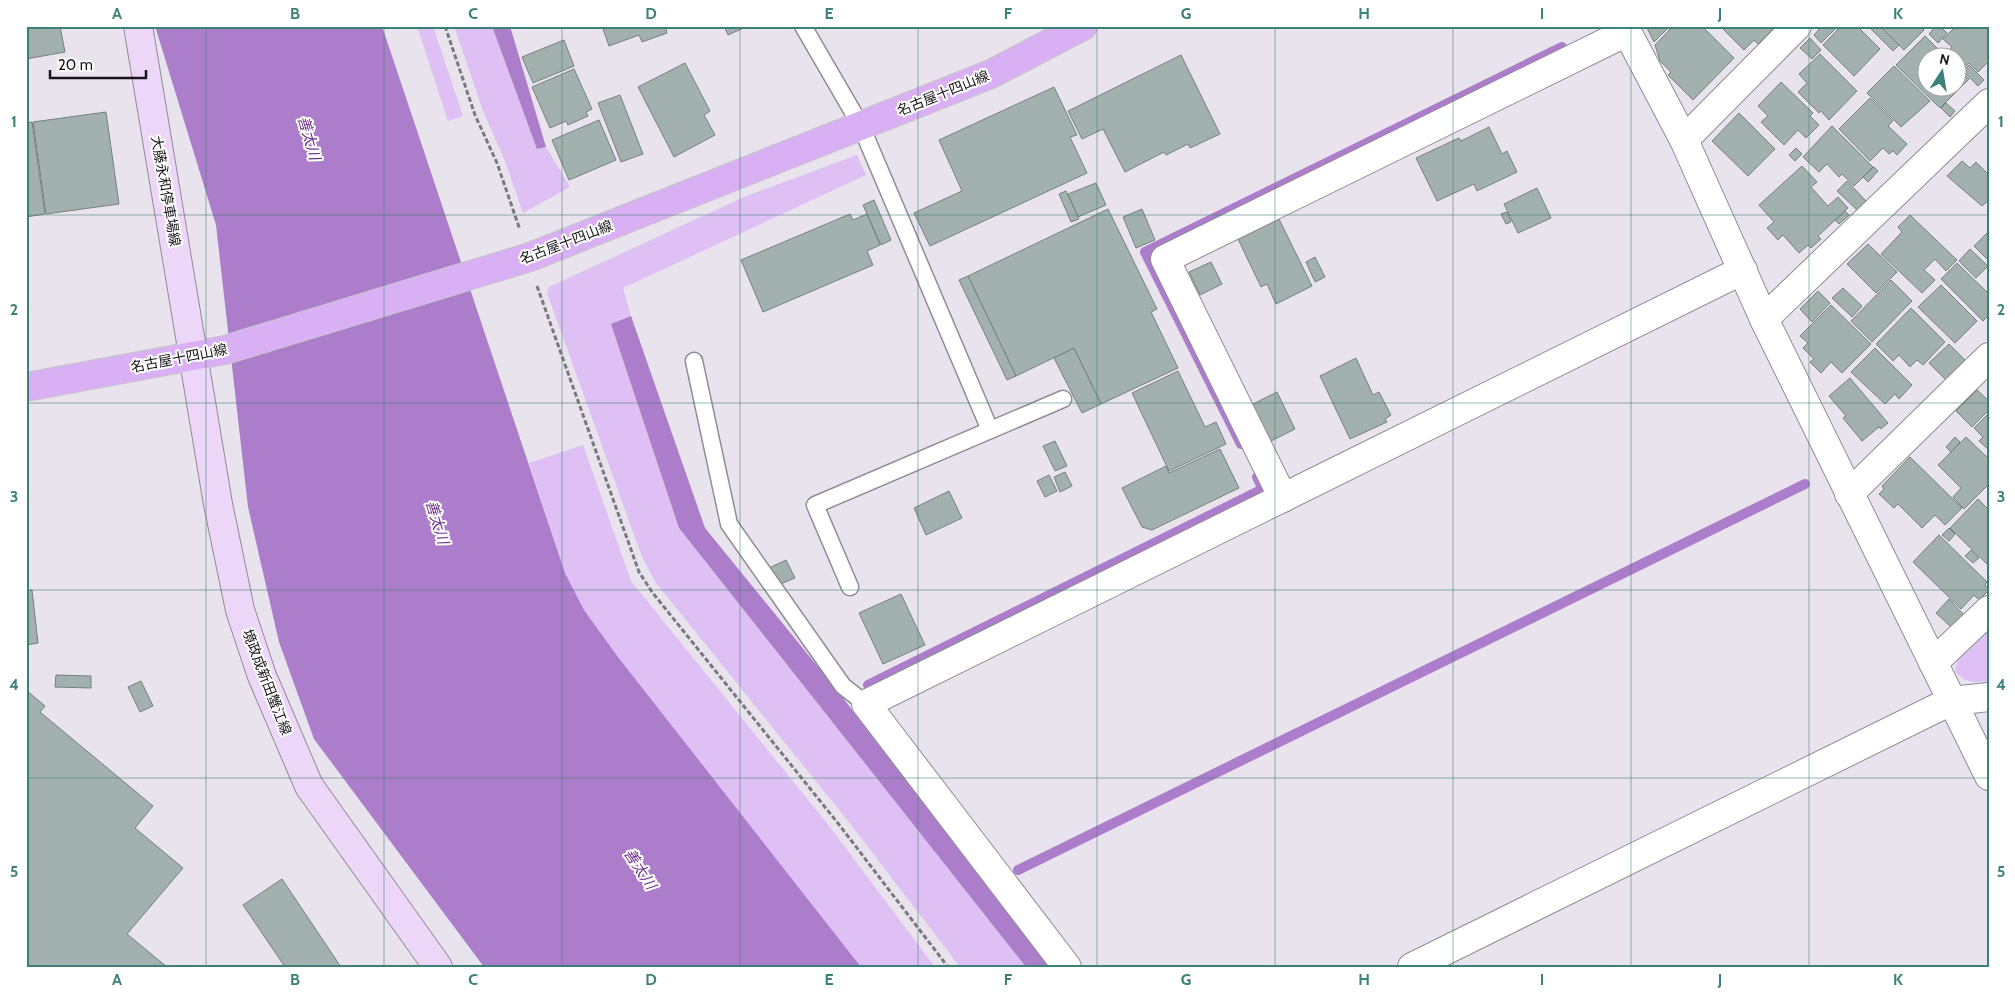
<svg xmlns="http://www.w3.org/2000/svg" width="2015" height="993" viewBox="0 0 2015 993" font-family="Cabin,'Noto Sans JP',sans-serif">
<rect width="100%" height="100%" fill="#e9e3ee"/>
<g fill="#dec0f4">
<path d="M417 26H433L463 116 448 121Z"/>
<path d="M454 26H492L538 149 546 147 570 187 523 213 505 161 483 111Z"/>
<path d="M857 155 866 175 623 288 631 316 611 324 679 528 1026 967H960L848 821 656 583 642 557 547 293 549 287 744 197Z"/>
<path d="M583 445 631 581 830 827 935 967H861L618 657 584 610 565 573 529 463Z"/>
<path d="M1989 630V681C1974 683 1965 683 1955 671L1957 661Z"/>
</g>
<g fill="#ac7dcb">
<path d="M155 26H382L565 573 584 610 618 657 861 967H484L314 739 279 642 248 507 216 225Z"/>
<path d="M492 26H510L546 147 537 149Z"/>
<path d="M631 316 705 528 840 694 1049 967H1026L679 528 611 324Z"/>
</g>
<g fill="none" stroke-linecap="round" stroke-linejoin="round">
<g stroke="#ac7dcb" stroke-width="10">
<path d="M1241 444 1145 252 1562 47"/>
<path d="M868 685 1263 489 1257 477"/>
<path d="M1018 870 1805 484"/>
</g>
</g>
<g fill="#a3b1ae" stroke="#75817f">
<path d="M26 26H60L65 52 26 59Z"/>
<path d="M602 26H665L667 33 642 42 639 35 609 46Z"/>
<path d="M724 26H748L728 35Z"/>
<path d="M1646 26H1670L1654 42Z"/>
<path d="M1673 26H1702L1734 58 1693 100 1668 75 1671 72 1660 61 1655 45Z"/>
<path d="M1720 26H1773L1774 28 1758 44 1754 40 1744 50Z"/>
<path d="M1822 26H1838L1821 43 1814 35Z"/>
<path d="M1841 26H1857L1880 49 1854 76 1823 45Z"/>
<path d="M1873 26H1880L1899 45 1893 51 1871 29Z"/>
<path d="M1880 26H1920L1924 30 1904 50Z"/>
<path d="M1936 26H1940L1947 33 1938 43 1929 34Z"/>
<path d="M1956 26H1983L1989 31V61L1978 72 1969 63 1965 67 1949 51 1952 47 1943 39Z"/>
<path d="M1925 36 1947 58H1928V88H1958V68L1969 79 1940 108 1896 65Z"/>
<path d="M1810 38 1821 50 1812 59 1800 48Z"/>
<path d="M564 40 574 66 533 83 522 57Z"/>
<path d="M1820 54 1857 91 1829 120 1821 111 1819 113 1798 92 1807 83 1799 74Z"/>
<path d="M1181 55 1220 134 1190 148 1188 144 1166 155 1164 152 1125 172 1103 129 1082 139 1068 111Z"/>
<path d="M685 63 710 111 704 115 715 135 674 157 638 87Z"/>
<path d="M1969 65 1984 80 1978 86 1963 71Z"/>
<path d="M1894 66 1930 101 1901 127 1867 93Z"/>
<path d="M574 69 592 109 586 112 588 116 568 125 566 121 550 128 532 87Z"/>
<path d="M1781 82 1813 113 1810 116 1819 125 1806 138 1798 130 1784 145 1761 122 1768 116 1758 106Z"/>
<path d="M1054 87 1077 135 1070 137 1087 173 930 246 914 213 962 191 939 140Z"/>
<path d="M620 95 643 154 621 162 598 103Z"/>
<path d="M1870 98 1893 121 1888 126 1907 144 1897 155 1893 151 1889 154 1883 148 1870 161 1839 129Z"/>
<path d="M1946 103 1955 111 1950 117 1941 108Z"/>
<path d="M106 112 119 204 46 214 33 122Z"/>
<path d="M1739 113 1775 149 1748 176 1712 141Z"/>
<path d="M599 120 616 160 569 180 552 140Z"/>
<path d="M32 122 45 214 26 217V123Z"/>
<path d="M1832 126 1873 167 1854 186 1842 174 1839 177 1827 164 1819 172 1803 157Z"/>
<path d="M1489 127 1502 154 1507 151 1517 172 1477 191 1474 184 1437 201 1416 158 1459 138 1461 141Z"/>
<path d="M1796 148 1802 154 1795 161 1789 155Z"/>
<path d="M1962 161 1970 168 1976 162 1989 175V200L1982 206 1947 176Z"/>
<path d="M1802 166 1817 182 1811 187 1828 206 1838 197 1848 208 1818 236 1821 239 1811 248 1808 245 1799 253 1783 235 1778 240 1767 228 1774 222 1759 205Z"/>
<path d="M1874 167 1878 171 1868 182 1863 177Z"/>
<path d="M1847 181 1866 201 1857 210 1837 191Z"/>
<path d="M1096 183 1106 205 1078 217 1068 194Z"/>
<path d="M1537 188 1551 218 1518 233 1504 204Z"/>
<path d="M1066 191 1079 219 1071 222 1059 194Z"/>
<path d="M874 200 891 240 881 245 863 205Z"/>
<path d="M1108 209 1157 309 1151 312 1178 368 1101 404 1074 348 1016 376 968 276Z"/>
<path d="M1142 209 1155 240 1136 248 1123 217Z"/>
<path d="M1845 211 1849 215 1839 224 1835 220Z"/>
<path d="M1507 212 1511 222 1506 224 1501 214Z"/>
<path d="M850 214 853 220 867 214 880 245 867 251 873 265 763 312 741 260Z"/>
<path d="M1910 215 1957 260 1946 271 1935 259 1924 270 1935 280 1922 293 1881 254 1902 232 1898 227Z"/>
<path d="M1279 219 1312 286 1276 304 1267 284 1261 287 1238 239Z"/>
<path d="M1989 231V261L1974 246Z"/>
<path d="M1868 244 1897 272 1876 293 1847 264Z"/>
<path d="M1970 249 1988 266 1976 278 1959 261Z"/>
<path d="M1315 257 1325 277 1315 282 1306 262Z"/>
<path d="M1211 262 1222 284 1200 295 1189 272Z"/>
<path d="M1957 263 1989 294V315L1983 321 1941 279Z"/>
<path d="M968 276 1016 376 1007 380 959 280Z"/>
<path d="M1891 280 1912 301 1872 342 1851 321Z"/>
<path d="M1941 285 1977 321 1955 343 1918 307Z"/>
<path d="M1843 288 1862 306 1852 317 1832 298Z"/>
<path d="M1818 291 1830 303 1812 322 1800 309Z"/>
<path d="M1831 305 1871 344 1842 373 1831 362 1821 373 1810 362 1814 359 1803 348 1808 343 1800 336Z"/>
<path d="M1911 308 1945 342 1923 365 1917 360 1910 367 1899 355 1893 361 1876 344Z"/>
<path d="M1949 344 1965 360 1946 380 1929 363Z"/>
<path d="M1074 348 1101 404 1082 413 1054 358Z"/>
<path d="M1875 348 1912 385 1899 399 1895 394 1885 404 1851 372Z"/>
<path d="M1356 358 1373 395 1379 392 1391 415 1385 419 1387 422 1350 439 1320 376Z"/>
<path d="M1178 371 1205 427 1216 422 1226 444 1169 471 1132 393Z"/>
<path d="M1850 378 1888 423 1881 429 1879 427 1862 441 1843 418 1846 416 1829 396Z"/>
<path d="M1977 390 1989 401V410L1972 427 1956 411Z"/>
<path d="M1277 392 1295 429 1269 442 1251 405Z"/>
<path d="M1989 413V450L1979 441 1983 437 1974 428Z"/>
<path d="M1955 437 1960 442 1951 452 1946 447Z"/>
<path d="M1966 437 1989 459V484L1964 509 1953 497 1961 488 1938 465Z"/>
<path d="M1055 441 1067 466 1055 471 1043 446Z"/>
<path d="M1220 449 1239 488 1152 530 1142 527 1122 488 1166 466 1169 473Z"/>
<path d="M1910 457 1962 508 1945 525 1935 515 1922 528 1898 504 1894 508 1879 494 1884 489 1882 486Z"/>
<path d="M1065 472 1072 486 1060 492 1054 477Z"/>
<path d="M1049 475 1057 491 1045 497 1037 481Z"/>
<path d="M949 491 962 518 926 535 914 508Z"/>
<path d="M1978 499 1989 510V566L1950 528Z"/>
<path d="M1949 528 1955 534 1949 541 1942 535Z"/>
<path d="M1939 535 1987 582 1985 585 1989 590 1979 600 1974 595 1961 609 1913 562Z"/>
<path d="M1971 550 1979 558 1973 563 1965 556Z"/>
<path d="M786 560 795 578 778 585 769 568Z"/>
<path d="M26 590H32L38 643 26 645Z"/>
<path d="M901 594 925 645 883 664 859 613Z"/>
<path d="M1949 599 1964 615 1951 627 1936 613Z"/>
<path d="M56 675 91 676V688L55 687Z"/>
<path d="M141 681 153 706 140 712 128 687Z"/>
<path d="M26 690 45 706 40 712 153 806 135 828 183 868 127 934 167 967H26Z"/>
<path d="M282 879 341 967H285L243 905Z"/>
</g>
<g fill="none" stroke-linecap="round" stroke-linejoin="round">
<g stroke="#918b95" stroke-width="19">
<g id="lane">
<path d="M803 26 861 126 990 430"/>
<path d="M694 361 729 524 843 686 866 704"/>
<path d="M850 587 815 505 1063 399"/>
</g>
</g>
<g stroke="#918b95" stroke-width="30">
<g id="street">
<path d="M1624 26 1684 140 1764 319 1989 776"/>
<path d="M1684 140 1797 26"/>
<path d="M1764 319 1989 103"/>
<path d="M1849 494 1989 357"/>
<path d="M1283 498 1165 259 1627 32"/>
<path d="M1933 663 1989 610"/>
<path d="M1067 967 866 704 1743 270"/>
<path d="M1412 967 1951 701 1989 697"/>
</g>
</g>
<g stroke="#918b95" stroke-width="30">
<path id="secondary" d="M138 26 218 504 240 610 262 676 309 786 438 967"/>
</g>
<g stroke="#c7c7c8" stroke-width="30">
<path id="primary" d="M26 387 225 350 530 257 991 74 1083 26"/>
</g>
<g stroke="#7c787f" stroke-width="3" stroke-dasharray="5 2.5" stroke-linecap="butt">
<path d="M445 26 475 115 497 163 520 230"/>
<path d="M537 286 639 572 652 592 837 822 948 967"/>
</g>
<use href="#lane" stroke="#fff" stroke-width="16"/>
<use href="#street" stroke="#fff" stroke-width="28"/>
<use href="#secondary" stroke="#ecd7f9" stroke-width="28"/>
<use href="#primary" stroke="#d9b0f3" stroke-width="28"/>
</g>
<path fill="none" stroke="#3c8177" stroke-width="1" stroke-opacity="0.55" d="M206 26V967M384 26V967M562 26V967M740 26V967M918 26V967M1097 26V967M1275 26V967M1453 26V967M1631 26V967M1809 26V967M26 215H1989M26 403H1989M26 590H1989M26 778H1989"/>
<g text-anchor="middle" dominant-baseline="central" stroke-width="4" stroke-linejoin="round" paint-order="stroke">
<g font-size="14" fill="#171518" stroke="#fff">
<text transform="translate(943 93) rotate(-22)">名古屋十四山線</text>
<text transform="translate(166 191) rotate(80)">大藤永和停車場線</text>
<text transform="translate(566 242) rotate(-21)">名古屋十四山線</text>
<text transform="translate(179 358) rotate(-11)">名古屋十四山線</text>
<text transform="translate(267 682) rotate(69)">境政成新田蟹江線</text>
</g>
<g font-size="15" font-style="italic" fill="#6d328e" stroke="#fff">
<text transform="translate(309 138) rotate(74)">善太川</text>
<text transform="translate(437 522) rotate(73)">善太川</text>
<text transform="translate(640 869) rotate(57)">善太川</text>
</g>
</g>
<rect width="2015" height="993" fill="none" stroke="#ffffff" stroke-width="55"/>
<g transform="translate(1942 72) rotate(12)"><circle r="24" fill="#ffffff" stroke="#a2a1a3"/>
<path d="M0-4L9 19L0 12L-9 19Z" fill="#3c8177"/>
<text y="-8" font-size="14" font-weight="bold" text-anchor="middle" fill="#171518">N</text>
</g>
<path d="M50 70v8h96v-8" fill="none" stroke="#171518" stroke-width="2.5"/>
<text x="58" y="70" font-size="15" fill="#171518" stroke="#ffffff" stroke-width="4" paint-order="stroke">20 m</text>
<rect x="28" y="28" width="1960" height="938" fill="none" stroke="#3c8177" stroke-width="2"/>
<g font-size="16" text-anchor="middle" font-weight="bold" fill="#3c8177">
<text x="117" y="19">A</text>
<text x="295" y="19">B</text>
<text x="473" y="19">C</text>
<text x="651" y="19">D</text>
<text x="829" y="19">E</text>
<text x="1008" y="19">F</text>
<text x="1186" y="19">G</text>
<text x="1364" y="19">H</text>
<text x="1542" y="19">I</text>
<text x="1720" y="19">J</text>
<text x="1898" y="19">K</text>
<text x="14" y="127">1</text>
<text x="2001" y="127">1</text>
<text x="14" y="315">2</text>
<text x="2001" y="315">2</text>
<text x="14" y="502">3</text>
<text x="2001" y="502">3</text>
<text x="14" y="690">4</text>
<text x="2001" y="690">4</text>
<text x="14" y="877">5</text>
<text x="2001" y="877">5</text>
<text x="117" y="985">A</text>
<text x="295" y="985">B</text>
<text x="473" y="985">C</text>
<text x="651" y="985">D</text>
<text x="829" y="985">E</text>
<text x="1008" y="985">F</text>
<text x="1186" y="985">G</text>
<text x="1364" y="985">H</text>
<text x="1542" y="985">I</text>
<text x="1720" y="985">J</text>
<text x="1898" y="985">K</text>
</g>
</svg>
